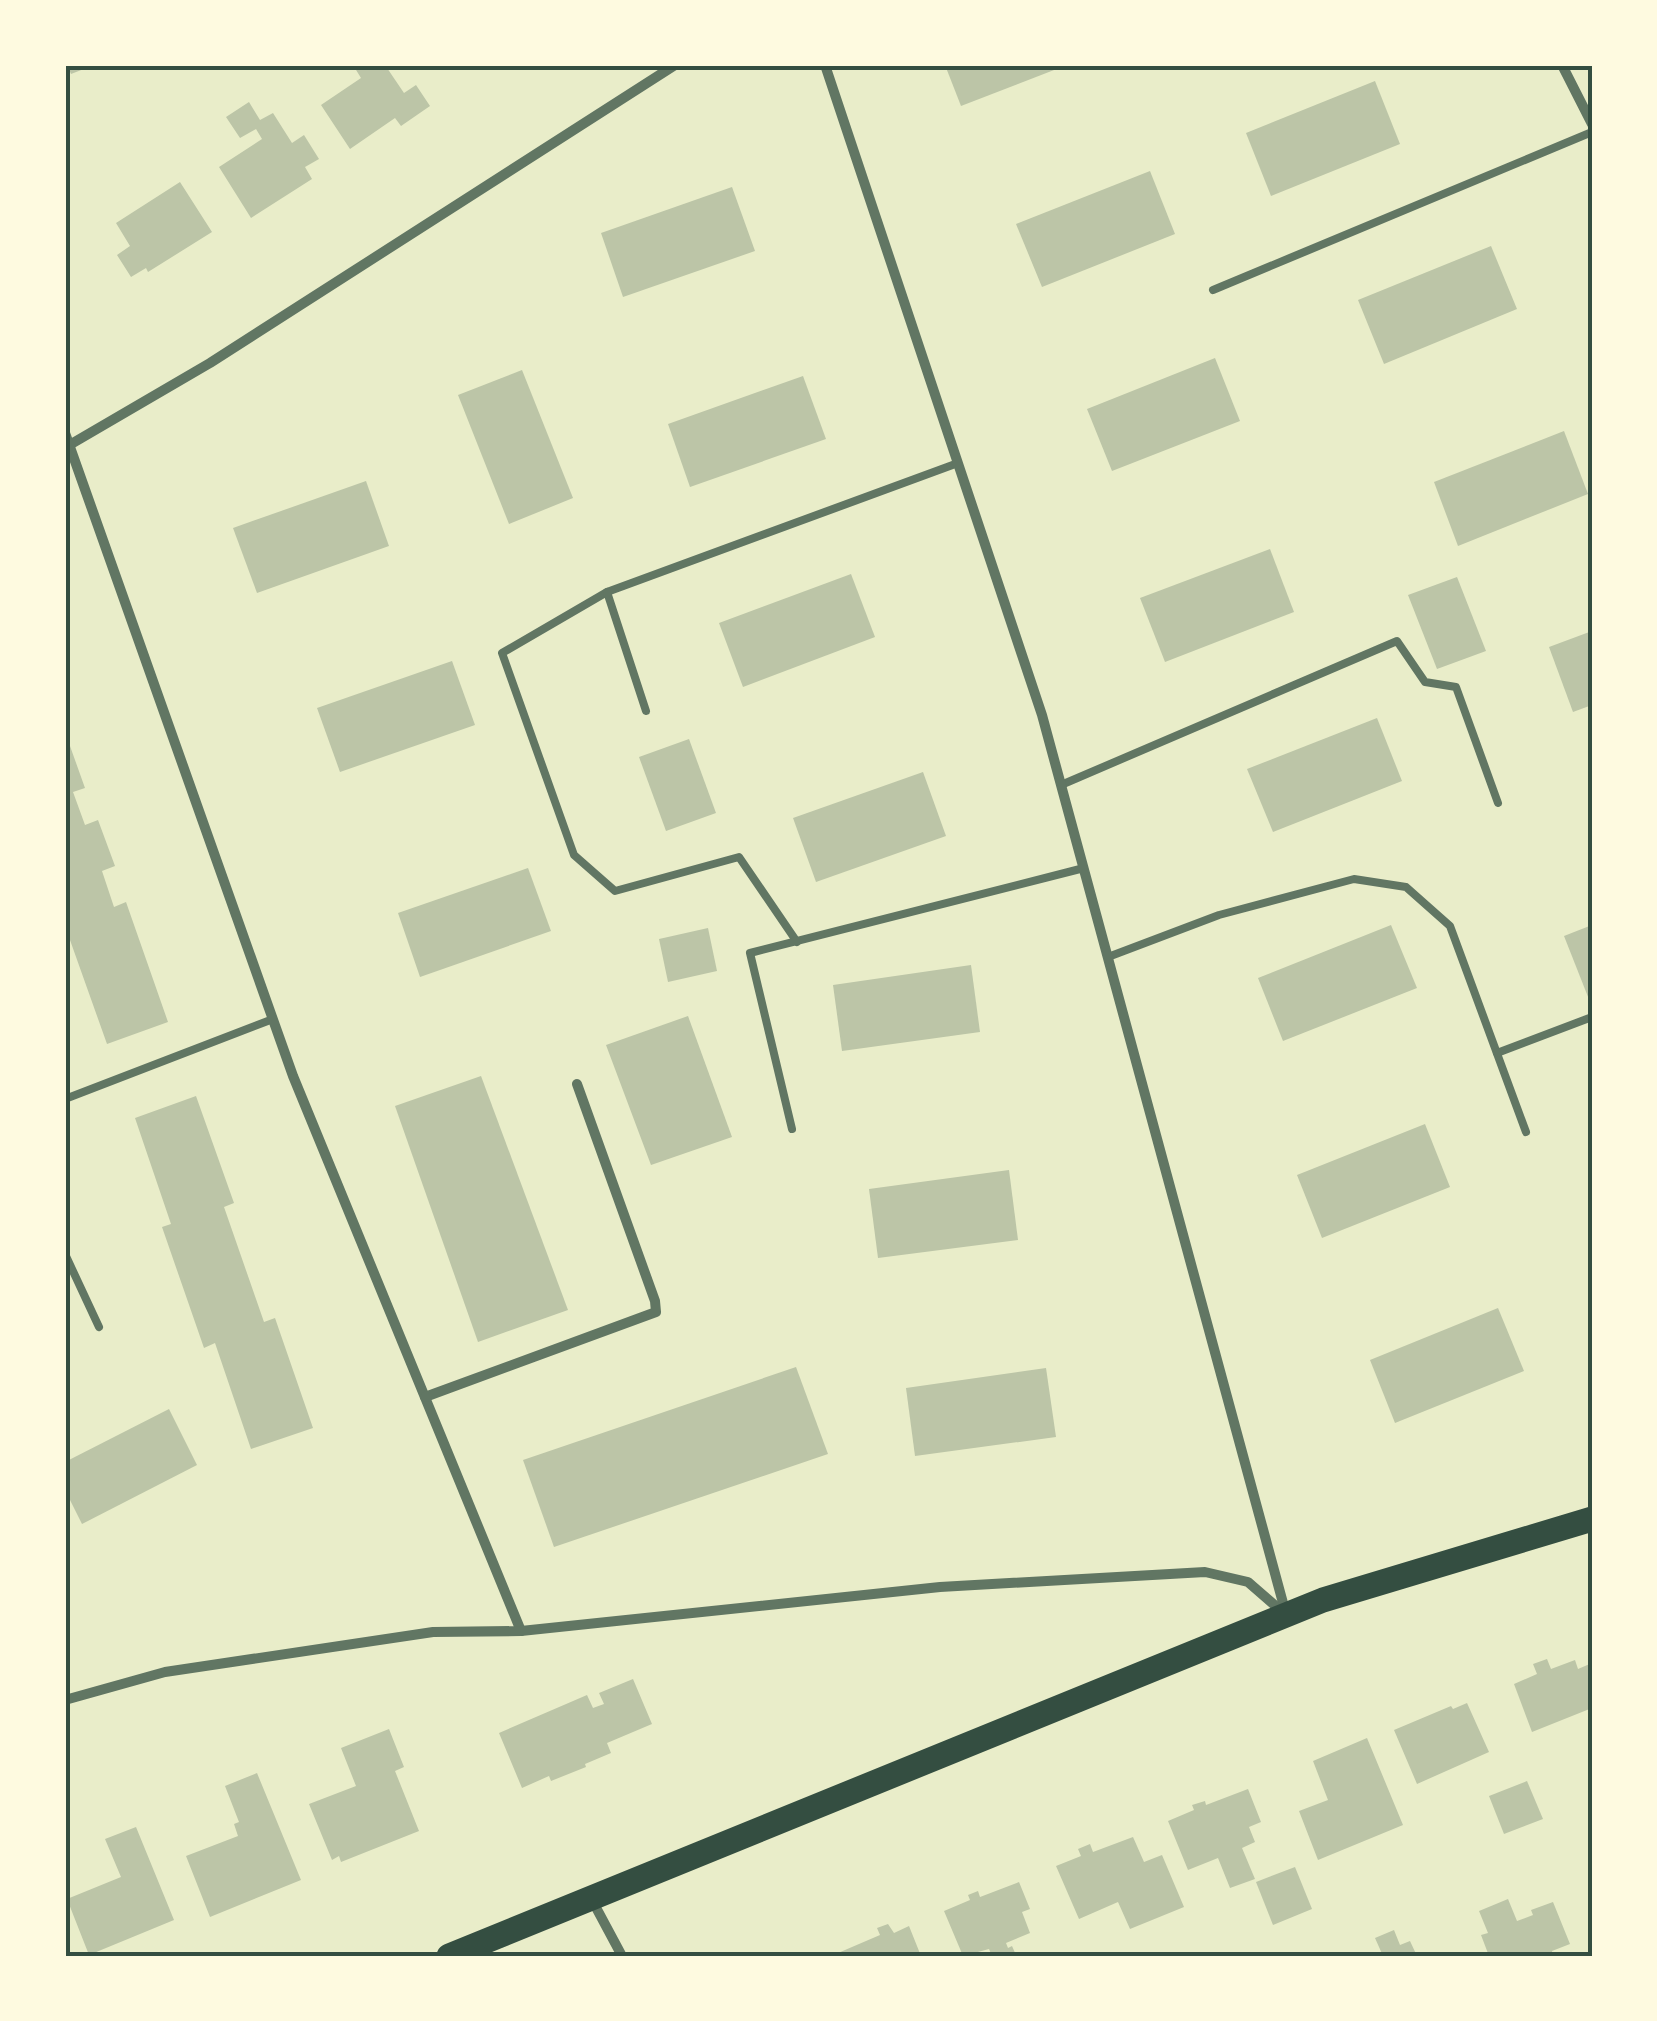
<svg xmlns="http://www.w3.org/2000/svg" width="1657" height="2021" viewBox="0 0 1657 2021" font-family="'Noto Sans',sans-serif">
<rect width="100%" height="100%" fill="#e9edc9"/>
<g fill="#bcc5a7">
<path d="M67 65H94L71 74Z"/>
<path d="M353 65H385L404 93 416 85 430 106 401 126 395 118 350 149 321 105 361 78Z"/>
<path d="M945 65H1067L961 106Z"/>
<path d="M1375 81 1400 144 1271 196 1246 133Z"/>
<path d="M249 102 260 120 273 113 292 143 304 135 319 159 305 167 312 179 251 218 219 167 262 139 256 129 240 138 226 117Z"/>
<path d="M1150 171 1175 234 1042 287 1016 224Z"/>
<path d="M180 182 212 232 148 272 146 268 131 277 117 255 130 246 116 223Z"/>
<path d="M732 187 755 251 623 297 601 233Z"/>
<path d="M1491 246 1517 309 1384 364 1358 300Z"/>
<path d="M1215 358 1240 421 1112 471 1087 409Z"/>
<path d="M522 370 573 498 509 524 458 395Z"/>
<path d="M803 376 826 439 690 487 668 424Z"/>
<path d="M1564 431 1588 494 1458 546 1434 482Z"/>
<path d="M366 481 389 546 257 593 233 528Z"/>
<path d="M1270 549 1294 612 1165 662 1140 598Z"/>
<path d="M851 574 875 637 743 687 719 623Z"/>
<path d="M1457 577 1486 651 1437 669 1408 595Z"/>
<path d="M1592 631V705L1573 712 1549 647Z"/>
<path d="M452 661 475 725 340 772 317 708Z"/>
<path d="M1377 718 1402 781 1273 832 1247 769Z"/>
<path d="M65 732 85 788 73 792 85 825 98 820 115 866 102 871 114 907 126 902 168 1022 107 1044 65 926Z"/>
<path d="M689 739 716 813 666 831 639 757Z"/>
<path d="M923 772 946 836 816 882 793 818Z"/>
<path d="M528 868 551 931 420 977 398 913Z"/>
<path d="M1391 925 1417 988 1283 1041 1258 978Z"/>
<path d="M1592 925V1007L1564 936Z"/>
<path d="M708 928 717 971 668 982 659 939Z"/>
<path d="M971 965 980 1032 842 1051 833 985Z"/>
<path d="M688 1016 732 1137 651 1165 606 1045Z"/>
<path d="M481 1076 568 1310 478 1342 395 1106Z"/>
<path d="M196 1096 234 1203 224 1207 264 1322 275 1318 313 1428 251 1449 215 1343 204 1348 162 1227 171 1224 135 1118Z"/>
<path d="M1425 1124 1450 1187 1322 1238 1297 1175Z"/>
<path d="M1009 1170 1018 1240 878 1258 869 1189Z"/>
<path d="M1498 1308 1524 1371 1395 1423 1370 1360Z"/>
<path d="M796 1367 828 1454 554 1547 523 1460Z"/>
<path d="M1046 1368 1056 1437 915 1456 906 1388Z"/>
<path d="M169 1409 197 1465 82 1524 65 1490V1462Z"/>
<path d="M1547 1659 1551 1669 1575 1660 1578 1669 1592 1663V1708L1532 1732 1514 1684 1537 1674 1533 1664Z"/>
<path d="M633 1679 652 1724 607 1743 611 1753 585 1764 586 1767 551 1781 549 1776 522 1788 499 1733 587 1695 593 1708 604 1704 599 1693Z"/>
<path d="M1467 1703 1489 1752 1417 1784 1394 1730 1451 1706 1453 1709Z"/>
<path d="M389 1729 404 1767 395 1771 419 1831 341 1862 339 1856 332 1860 309 1804 356 1786 341 1748Z"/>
<path d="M1367 1738 1403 1825 1318 1860 1299 1811 1328 1800 1313 1761Z"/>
<path d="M257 1773 301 1880 210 1917 186 1856 238 1836 234 1824 239 1822 225 1786Z"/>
<path d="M1527 1781 1543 1819 1504 1834 1489 1796Z"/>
<path d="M1248 1789 1261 1822 1249 1827 1255 1842 1242 1848 1255 1879 1230 1888 1218 1858 1188 1870 1168 1821 1194 1810 1192 1805 1205 1801 1206 1805Z"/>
<path d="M136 1827 174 1920 89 1955 67 1899 121 1877 105 1839Z"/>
<path d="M1133 1837 1144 1862 1162 1855 1184 1907 1130 1929 1118 1902 1079 1919 1056 1866 1081 1856 1078 1849 1090 1844 1093 1852Z"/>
<path d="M1295 1867 1312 1909 1273 1925 1256 1882Z"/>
<path d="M1019 1882 1030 1909 1022 1912 1030 1933 1006 1943 1008 1948 1012 1946 1016 1955 992 1956 989 1949 963 1956 944 1911 970 1900 968 1895 978 1891 980 1897Z"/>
<path d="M1508 1899 1517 1921 1533 1915 1531 1910 1553 1902 1570 1944 1552 1951 1553 1956H1489L1481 1935 1488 1933 1479 1911Z"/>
<path d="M888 1924 894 1933 909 1926 921 1956H831L880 1935 877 1928Z"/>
<path d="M1394 1930 1400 1945 1410 1941 1417 1956H1383L1375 1938Z"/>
</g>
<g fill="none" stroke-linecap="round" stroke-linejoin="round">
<g stroke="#617663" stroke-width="8">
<path d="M1213 290 1592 132"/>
<path d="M607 592 502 653 574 855 615 891 739 857 797 942"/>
<path d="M646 711 607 592 958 463"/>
<path d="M1061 785 1397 641 1425 682 1456 687 1498 803"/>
<path d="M1108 957 1219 915 1354 879 1406 887 1450 926 1526 1132"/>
<path d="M1497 1053 1592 1017"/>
<path d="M65 1099 273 1019"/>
<path d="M792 1129 750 953 1084 868"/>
<path d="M65 1254 99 1327"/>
</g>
<g stroke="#617663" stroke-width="10">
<path d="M825 65 1042 715 1286 1614"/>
<path d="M1562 65 1592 124"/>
<path d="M65 433 293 1076 521 1631"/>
<path d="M66 447 210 363 675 65"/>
<path d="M425 1397 656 1312 655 1301 577 1084"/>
<path d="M65 1700 165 1672 433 1632 521 1631 940 1587 1205 1572 1248 1582 1286 1615"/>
<path d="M592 1900 622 1956"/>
</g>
<path stroke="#344e41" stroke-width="25" d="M449 1956 1323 1600 1592 1519"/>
</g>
<rect width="1657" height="2021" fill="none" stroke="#fefae0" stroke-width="135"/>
<rect x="68" y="68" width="1522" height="1886" fill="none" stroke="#344e41" stroke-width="4"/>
</svg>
